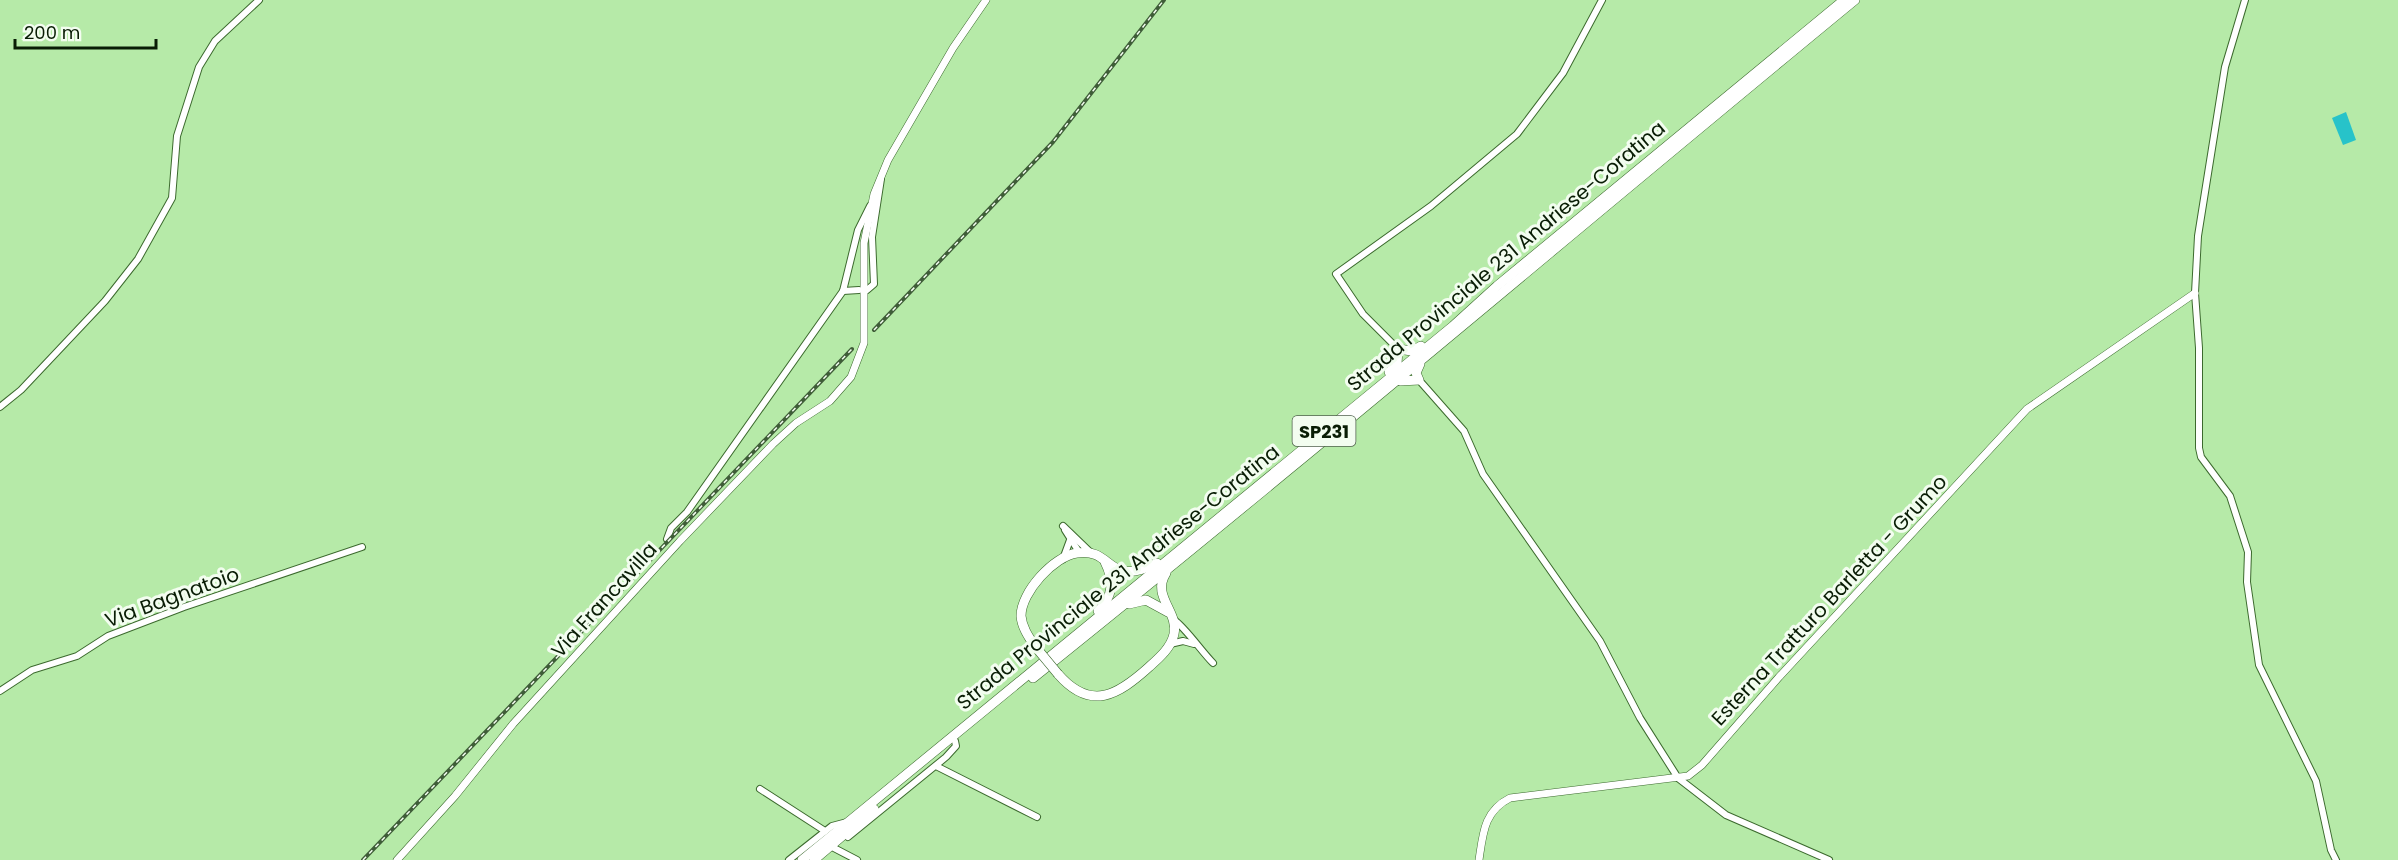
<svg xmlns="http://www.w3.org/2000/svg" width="2398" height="860" viewBox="0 0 2398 860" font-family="Poppins,sans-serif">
<rect width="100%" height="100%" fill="#b6eaa8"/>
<path fill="#27c3c9" d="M2346 112 2356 140 2343 145 2332 118Z"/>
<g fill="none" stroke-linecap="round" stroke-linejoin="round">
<g stroke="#3c6a2e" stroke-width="8">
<g id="minor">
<path d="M2245 0 2225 67 2198 236 2195 293 2199 348V448L2201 457 2230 496 2248 552 2247 582 2259 665 2316 781 2331 850 2336 860"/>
<path d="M867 290 874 284 872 237 881 179"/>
<path d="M843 291 859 290"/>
<path d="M1398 349 1363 314 1336 274 1431 206 1517 134 1563 73 1602 0"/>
<path d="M1419 380 1464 431 1483 474 1600 641 1640 718 1678 778 1726 815 1829 860"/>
<path d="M0 407 21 390 105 301 138 259 172 198 177 136 199 67 215 41 259 0"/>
<path d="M1063 526 1091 553"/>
<path d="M1065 530 1079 552"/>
<path d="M667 539 671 528 687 512 843 291 858 230 870 206"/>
<path d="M1063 559 1070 540"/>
<path d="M1174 620C1184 626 1202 652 1213 663"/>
<path d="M1170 644 1183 641 1194 644"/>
<path d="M0 691 32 670 77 656 108 636 184 607 362 547"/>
<path d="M936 766 1037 817"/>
<path d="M760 789 825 831"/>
<path d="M848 837 946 757 956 746 955 741"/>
<path d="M834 848 857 860"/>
<path d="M789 860 832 826 847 822"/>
</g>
</g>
<g stroke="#3c6a2e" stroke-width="8">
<g id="tertiary">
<path d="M397 860 455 796 513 724 680 541 773 444 796 423 830 401 851 377 864 343V243L874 194 888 160 953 48 986 0"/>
<path d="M1479 860C1483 833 1484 811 1510 798L1688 776 1702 765 1779 677 2027 409 2195 293"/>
</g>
</g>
<g stroke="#3c6a2e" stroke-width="10">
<g id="trunk">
<path d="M1389 372 1397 364 1398 349 1412 351 1421 346"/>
<path d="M1400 381 1419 380 1416 373 1420 364"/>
<path d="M1129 604 1146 600 1168 612"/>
<path d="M1098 611C1114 596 1114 580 1105 562"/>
<path d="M1034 645C1028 636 1022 627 1021 616 1021 592 1054 556 1077 553 1114 547 1106 589 1157 563"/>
<path d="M1058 674C1091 712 1118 695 1149 667 1159 658 1171 648 1174 634 1179 612 1151 596 1166 573"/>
<path d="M1033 678C1310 456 1580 226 1855 0"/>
<path d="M802 860 1453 326 1497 286 1844 0"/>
<path d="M814 860 874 809"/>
</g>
</g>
<use href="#minor" stroke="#fff" stroke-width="6"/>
<use href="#tertiary" stroke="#fff" stroke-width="7"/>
<use href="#trunk" stroke="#fff" stroke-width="9"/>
<g stroke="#3f5d38" stroke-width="4">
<g id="rail">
<path d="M874 330 1053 142 1164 0"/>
<path d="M363 860 852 349"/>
</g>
</g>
<use href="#rail" stroke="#f3fdf0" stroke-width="1.5" stroke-dasharray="4.5" stroke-linecap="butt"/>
<g stroke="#3c6a2e" stroke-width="10" stroke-linecap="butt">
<path id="trunk-bridge" d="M1034 645 1058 674"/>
</g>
<use href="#trunk-bridge" stroke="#fff" stroke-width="9"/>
</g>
<g text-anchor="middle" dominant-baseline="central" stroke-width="6" stroke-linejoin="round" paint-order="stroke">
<rect fill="#f3fdf0" stroke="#4f604c" stroke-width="1.5" x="1292.5" y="416" width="63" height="30" rx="4.5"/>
<g font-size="18" font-weight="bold" fill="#091d05">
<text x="1324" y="431">SP231</text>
</g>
<g font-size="20" fill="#091d05" stroke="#f3fdf0">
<text transform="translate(1506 256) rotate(-40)">Strada Provinciale 231 Andriese-Coratina</text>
<text transform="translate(1118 577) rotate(-39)">Strada Provinciale 231 Andriese-Coratina</text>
<text transform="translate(172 597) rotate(-20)">Via Bagnatoio</text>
<text transform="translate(604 600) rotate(-48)">Via Francavilla</text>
<text transform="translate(1829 600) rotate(-47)">Esterna Tratturo Barletta - Grumo</text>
</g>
</g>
<path d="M15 39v9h141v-9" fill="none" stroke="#091d05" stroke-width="3"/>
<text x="24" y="39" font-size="18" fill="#091d05" stroke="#f3fdf0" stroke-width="4.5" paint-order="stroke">200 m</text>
</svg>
